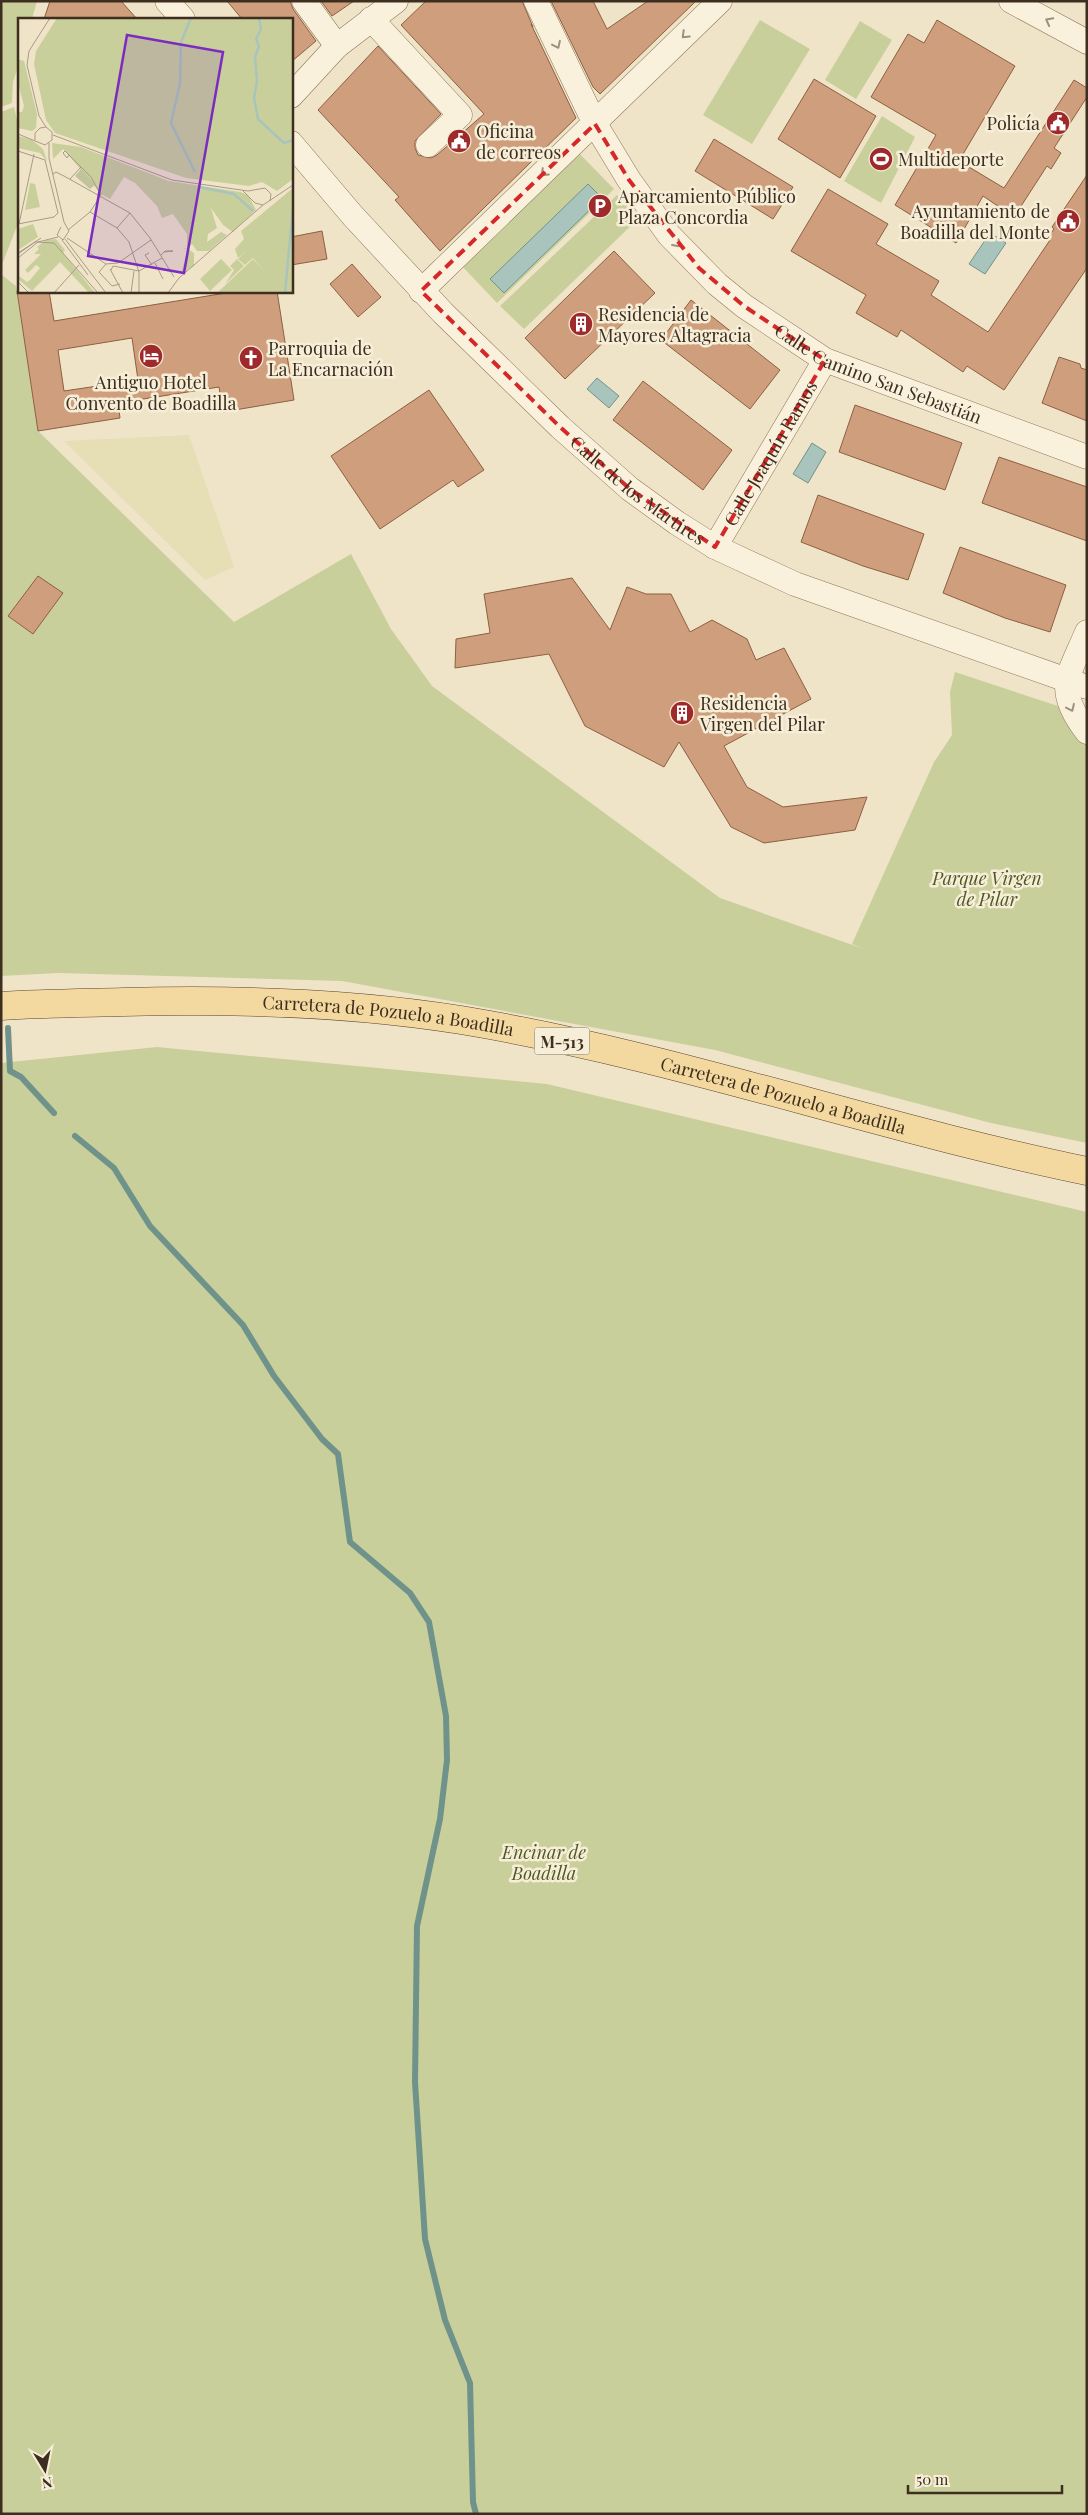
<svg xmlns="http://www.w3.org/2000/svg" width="1088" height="2515" viewBox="0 0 1088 2515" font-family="'Playfair Display',serif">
<rect width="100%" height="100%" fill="#f0e4c8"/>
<path fill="#e6deb5" d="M189 435 234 567 205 580 64 441Z"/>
<g fill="#c9cf9b">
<path d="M1 1H37L32 19H19V64L13 82 12 103 1 107Z"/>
<path d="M760 20 810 49 752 144 703 115Z"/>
<path d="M860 21 892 40 856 99 825 80Z"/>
<path d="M14 107 19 128V221L1 267V112Z"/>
<path d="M882 116 915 137 881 203 844 181Z"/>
<path d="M575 149 614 189 497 303 459 263Z"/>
<path d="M617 195 639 218 524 329 500 306Z"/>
<path d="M2 275 16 286 38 431 234 622 351 554 391 629 432 686 720 898 864 949 852 944 934 762 952 735 950 692 955 672 1064 708 1087 742V1143L991 1123 715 1050 342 981 58 973 1 976Z"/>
<path d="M157 1047 547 1084 1087 1212V2514H1V1063Z"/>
</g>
<g fill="#a9c4bc" stroke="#6f938a">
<path d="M588 184 602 198 504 293 490 279Z"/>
<path d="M990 233 1006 243 985 274 969 264Z"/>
<path d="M597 378 619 396 609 408 587 389Z"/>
<path d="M812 443 826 452 808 483 793 474Z"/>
</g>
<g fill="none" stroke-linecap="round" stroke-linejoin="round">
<g stroke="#6f938a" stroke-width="6">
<path d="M8 1028 10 1071 21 1077 54 1113"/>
<path d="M75 1136 114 1168 150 1226 243 1325 274 1376 322 1439 338 1454 350 1542 410 1593 429 1622 446 1716 447 1760 440 1819 417 1926 415 2082 425 2239 445 2320 470 2383 473 2502 476 2514"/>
</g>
</g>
<g fill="#cf9f7d" stroke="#8d5f41" fill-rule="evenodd">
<path d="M50 1H121L137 19H44Z"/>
<path d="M227 1H290L293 9 316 41 291 62V19H242Z"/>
<path d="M321 1H354L332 16Z"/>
<path d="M426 1H522L533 27 531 24 576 118 440 251 395 200 399 197 318 110 378 46 441 114 415 141V148L418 155 431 158 437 155 484 114 401 25Z"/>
<path d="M551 1H593L607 29 648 1H696L600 94 593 87Z"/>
<path d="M937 20 1015 66 959 161 1004 188 1074 80 1087 88V97L1054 148 1061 153 1051 169 1047 166 1014 217 983 196 956 243 895 205 936 135 871 97 908 34 924 43Z"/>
<path d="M814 79 876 116 840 178 778 139Z"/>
<path d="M714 139 793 187 773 219 695 171Z"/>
<path d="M1087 175V268L1004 390 967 366 963 372 901 330 897 337 856 313 866 295 791 251 828 189 888 224 876 244 939 281 931 295 988 332 1050 240 1047 239 1054 229 1052 227Z"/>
<path d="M322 231 327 259 291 265V237Z"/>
<path d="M614 251 655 293 565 379 525 338Z"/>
<path d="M352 264 381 297 358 317 330 284Z"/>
<path d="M17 291H49L54 321 238 291H277L294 400 223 412 219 387 118 403 120 418 38 431ZM132 338 138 380 64 391 58 350Z"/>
<path d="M691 300 780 370 750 409 661 340Z"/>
<path d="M1059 357 1080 364 1081 368 1087 370V421L1042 403Z"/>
<path d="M643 381 732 450 703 490 613 420Z"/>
<path d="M429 390 484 470 458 487 453 480 380 529 331 456Z"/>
<path d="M855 405 962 443 945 490 839 452Z"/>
<path d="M999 457 1087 487V541L982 503Z"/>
<path d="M818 495 924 534 908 580 863 566 801 542Z"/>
<path d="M960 547 1066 585 1050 632 1005 618 943 593Z"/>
<path d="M38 576 63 593 33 634 8 616Z"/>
<path d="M572 578 610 630 627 587 646 594H671L690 632 712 620 747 639 756 660 784 648 811 699 724 746 747 787 783 807 867 797 855 830 764 843 731 827 679 742 664 767 585 726 549 654 455 668 456 639 490 633 484 594Z"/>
</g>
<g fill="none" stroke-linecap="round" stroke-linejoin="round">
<g stroke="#8d765c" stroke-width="25">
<g id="minor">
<path d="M167 1 183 19"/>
<path d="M304 1 337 46"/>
<path id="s1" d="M536 1 595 124 629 180 669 235 717 284 744 306 825 360 1087 457"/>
<path d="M1011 1 1087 42"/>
<path d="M371 19 460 115 428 145"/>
<path d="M291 96 337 46 396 1"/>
<path id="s2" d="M291 143 353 216 443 313 560 427 630 489 677 523 715 547 795 584 1087 687"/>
<path d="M421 291 720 1"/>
<path id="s3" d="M715 547 825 360"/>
<path d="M1087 632C1068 677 1054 689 1087 732"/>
</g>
</g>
<g stroke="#5b4430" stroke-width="29">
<g id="primary">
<path id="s4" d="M1 1006C42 1003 83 1003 123 1002 236 999 349 1002 461 1020 673 1055 877 1128 1087 1171"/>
</g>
</g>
<use href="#minor" stroke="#faf1dc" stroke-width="24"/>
<use href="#primary" stroke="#f3d9a0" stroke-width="28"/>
</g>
<defs><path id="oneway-chevron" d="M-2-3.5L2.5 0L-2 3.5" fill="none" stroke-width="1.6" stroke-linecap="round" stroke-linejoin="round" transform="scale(1.25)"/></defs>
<g stroke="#9c907e">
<use href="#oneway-chevron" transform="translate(1049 21) rotate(-152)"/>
<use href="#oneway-chevron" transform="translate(685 35) rotate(136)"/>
<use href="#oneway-chevron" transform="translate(557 45) rotate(65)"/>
<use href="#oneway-chevron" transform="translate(544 173) rotate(136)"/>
<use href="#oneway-chevron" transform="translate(677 244) rotate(48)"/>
<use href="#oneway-chevron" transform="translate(1071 708) rotate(65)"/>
</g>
<path fill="none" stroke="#d62828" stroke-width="4" stroke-dasharray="10 6" stroke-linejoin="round" d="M595 124 629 180 699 268 744 306 825 360 715 547 630 489 560 427 421 291Z"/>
<defs>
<g id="civic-disc" transform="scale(1.25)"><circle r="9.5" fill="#9e2a2b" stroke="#f7eed8"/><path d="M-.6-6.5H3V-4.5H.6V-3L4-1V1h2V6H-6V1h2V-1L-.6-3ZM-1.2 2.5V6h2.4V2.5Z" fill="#fff"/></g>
<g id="stadium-disc" transform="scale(1.25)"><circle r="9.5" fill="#9e2a2b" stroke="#f7eed8"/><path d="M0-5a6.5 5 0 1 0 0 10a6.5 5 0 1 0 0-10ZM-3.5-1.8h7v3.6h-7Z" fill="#fff"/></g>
<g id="parking-disc" transform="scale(1.25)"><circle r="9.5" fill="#9e2a2b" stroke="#f7eed8"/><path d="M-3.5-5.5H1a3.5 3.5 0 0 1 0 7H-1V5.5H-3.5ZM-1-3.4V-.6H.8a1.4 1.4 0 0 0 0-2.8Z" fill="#fff"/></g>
<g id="building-disc" transform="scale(1.25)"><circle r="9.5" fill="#9e2a2b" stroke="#f7eed8"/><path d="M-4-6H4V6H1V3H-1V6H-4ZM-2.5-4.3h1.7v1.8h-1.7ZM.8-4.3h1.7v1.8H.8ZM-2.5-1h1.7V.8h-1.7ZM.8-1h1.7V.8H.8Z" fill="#fff"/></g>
<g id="hotel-disc" transform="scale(1.25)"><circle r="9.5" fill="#9e2a2b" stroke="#f7eed8"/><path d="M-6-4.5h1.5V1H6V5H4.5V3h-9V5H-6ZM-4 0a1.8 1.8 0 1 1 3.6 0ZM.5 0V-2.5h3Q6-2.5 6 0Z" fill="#fff"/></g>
<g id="church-disc" transform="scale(1.25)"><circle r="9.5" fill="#9e2a2b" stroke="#f7eed8"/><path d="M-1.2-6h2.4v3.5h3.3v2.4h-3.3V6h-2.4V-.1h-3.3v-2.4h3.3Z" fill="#fff"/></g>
</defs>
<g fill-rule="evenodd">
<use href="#civic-disc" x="1058" y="123"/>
<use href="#civic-disc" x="459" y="141"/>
<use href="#stadium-disc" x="881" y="159"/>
<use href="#parking-disc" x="600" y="206"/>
<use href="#civic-disc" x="1068" y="221"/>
<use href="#building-disc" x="581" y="324"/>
<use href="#hotel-disc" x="151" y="356"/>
<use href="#church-disc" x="251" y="358"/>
<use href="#building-disc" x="682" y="713"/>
</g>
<g text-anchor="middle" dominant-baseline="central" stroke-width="5" stroke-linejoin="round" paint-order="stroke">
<rect fill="#f7eed8" stroke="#756857" stroke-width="1" x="534.5" y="1027.5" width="55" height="27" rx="4"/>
<g font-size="16" font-weight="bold" fill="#3d2e20">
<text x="562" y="1041">M-513</text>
</g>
<g font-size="18" fill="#3d2e20" stroke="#f7eed8" text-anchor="start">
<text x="1040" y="123" text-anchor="end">Policía</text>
<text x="476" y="131">Oficina<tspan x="476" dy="21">de correos</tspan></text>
<text x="898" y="159">Multideporte</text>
<text x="618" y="196">Aparcamiento Público<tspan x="618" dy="21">Plaza Concordia</tspan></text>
<text x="1050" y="211" text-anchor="end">Ayuntamiento de<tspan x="1050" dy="21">Boadilla del Monte</tspan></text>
<text x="598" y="314">Residencia de<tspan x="598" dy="21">Mayores Altagracia</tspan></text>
<text x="268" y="348">Parroquia de<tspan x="268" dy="21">La Encarnación</tspan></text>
<text x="151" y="382" text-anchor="middle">Antiguo Hotel<tspan x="151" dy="21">Convento de Boadilla</tspan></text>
<text x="700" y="703">Residencia<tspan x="700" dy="21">Virgen del Pilar</tspan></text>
</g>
<g font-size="18" fill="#3d2e20" stroke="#f7eed8">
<text stroke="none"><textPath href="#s1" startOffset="525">Calle Camino San Sebastián</textPath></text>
<text stroke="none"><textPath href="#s3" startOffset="109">Calle Joaquín Ramos</textPath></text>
<text stroke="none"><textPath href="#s2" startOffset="492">Calle de los Mártires</textPath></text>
<text stroke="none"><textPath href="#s4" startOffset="388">Carretera de Pozuelo a Boadilla</textPath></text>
<text stroke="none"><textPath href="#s4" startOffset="792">Carretera de Pozuelo a Boadilla</textPath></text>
</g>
<g font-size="18" font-style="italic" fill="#4d5a26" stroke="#f7eed8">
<text x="987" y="878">Parque Virgen<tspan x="987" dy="21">de Pilar</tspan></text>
<text x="544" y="1852">Encinar de<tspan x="544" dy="21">Boadilla</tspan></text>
</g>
</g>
<g transform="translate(18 18)">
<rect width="275" height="275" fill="#f0e4c8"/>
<path d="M39 0H275V161L259 173 244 164 231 168 168 160 37 115 28 102 16 46 18 33ZM0 41 6 43 19 96 18 110 14 113 0 110V94H4L6 88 0 65ZM0 118 14 122 25 131 29 143 22 135 0 130ZM34 125 63 129 151 163 222 174 230 177 238 192 215 214 205 207 193 190 199 210 190 216 189 224 203 214 209 217 191 233H179L174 226 168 231H165L169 230V216L155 196 144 200 139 188 117 165 106 159 92 181 83 176 47 133 45 131 35 141ZM12 165 17 166 22 189 7 192ZM275 170V275H199L235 241 249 256 235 240 227 247 220 241 228 233 220 240 217 231 226 221 223 213ZM15 206 20 219 0 232V211ZM38 221 47 232 45 235 77 275H71L42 244 14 273 0 261 1 258 9 264 12 262 22 250 18 247 10 255 7 252 23 236H16L21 231 19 229 28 222ZM170 231 176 235V248L163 256ZM203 241 214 252 192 273 182 261ZM219 241 226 248 207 266 216 252 212 248Z" fill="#c9cf9b"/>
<path d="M63 151 77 167 72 171 57 158Z" fill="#bfc49a"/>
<path fill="none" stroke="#a9c4bc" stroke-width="2.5" d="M173 0 163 24 162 65 153 105 177 154M241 0 243 11 238 21 241 28 237 39 239 63 236 80 240 101 266 125 275 122M181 169 216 176 235 193M267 275 275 189"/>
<path fill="none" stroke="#a89b85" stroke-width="1" d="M28 109 21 98 9 47 11 33 32 0M0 116 27 127 34 122V114L28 109 22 110 17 115V122M35 117 154 162 230 173 247 170 253 176 252 183M31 125V140L46 204 51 213 45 222 39 217 43 209M0 133 27 142 40 195 36 199 0 206M47 133 51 137 49 140 45 135ZM35 156 38 154 46 158 112 195 132 220 156 259M52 161 63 149M225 173 237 185 245 187 275 167M72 194 99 210 111 224 121 254V275M1 206 16 136M99 210 112 195M50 212 72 194 83 177 73 159 51 137M49 220 88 246M47 221 88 275M44 222 70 257M0 235 23 220M131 235 127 237 134 247M0 236 17 224 36 225 80 275M143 237 147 233H155L146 234M0 240 20 224 40 219M137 245 145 261M88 246 100 245 133 222M88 246 81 254 94 268 102 266M92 251 105 275M93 252 95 248 121 253 144 240M161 260 245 187M0 264 11 275M36 275 61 247M113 275 116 253M150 275 161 260"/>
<path fill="#7b2cbf" fill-opacity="0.15" stroke="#7b2cbf" stroke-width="2.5" d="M109 17 205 34 166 255 70 238Z"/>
<rect width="275" height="275" fill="none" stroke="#3d2e20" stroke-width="2.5"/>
</g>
<rect width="1088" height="2515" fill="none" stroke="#3d2e20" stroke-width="5"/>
<g transform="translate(45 2470) rotate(170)" stroke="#f7eed8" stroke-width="4" paint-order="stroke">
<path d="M0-4L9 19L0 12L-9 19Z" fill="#3d2e20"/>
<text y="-8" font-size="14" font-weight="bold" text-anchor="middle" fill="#3d2e20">N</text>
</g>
<path d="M908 2485v8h154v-8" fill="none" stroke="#3d2e20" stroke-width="2.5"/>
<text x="916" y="2485" font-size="15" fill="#3d2e20" stroke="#f7eed8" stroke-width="4" paint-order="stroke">50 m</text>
</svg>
